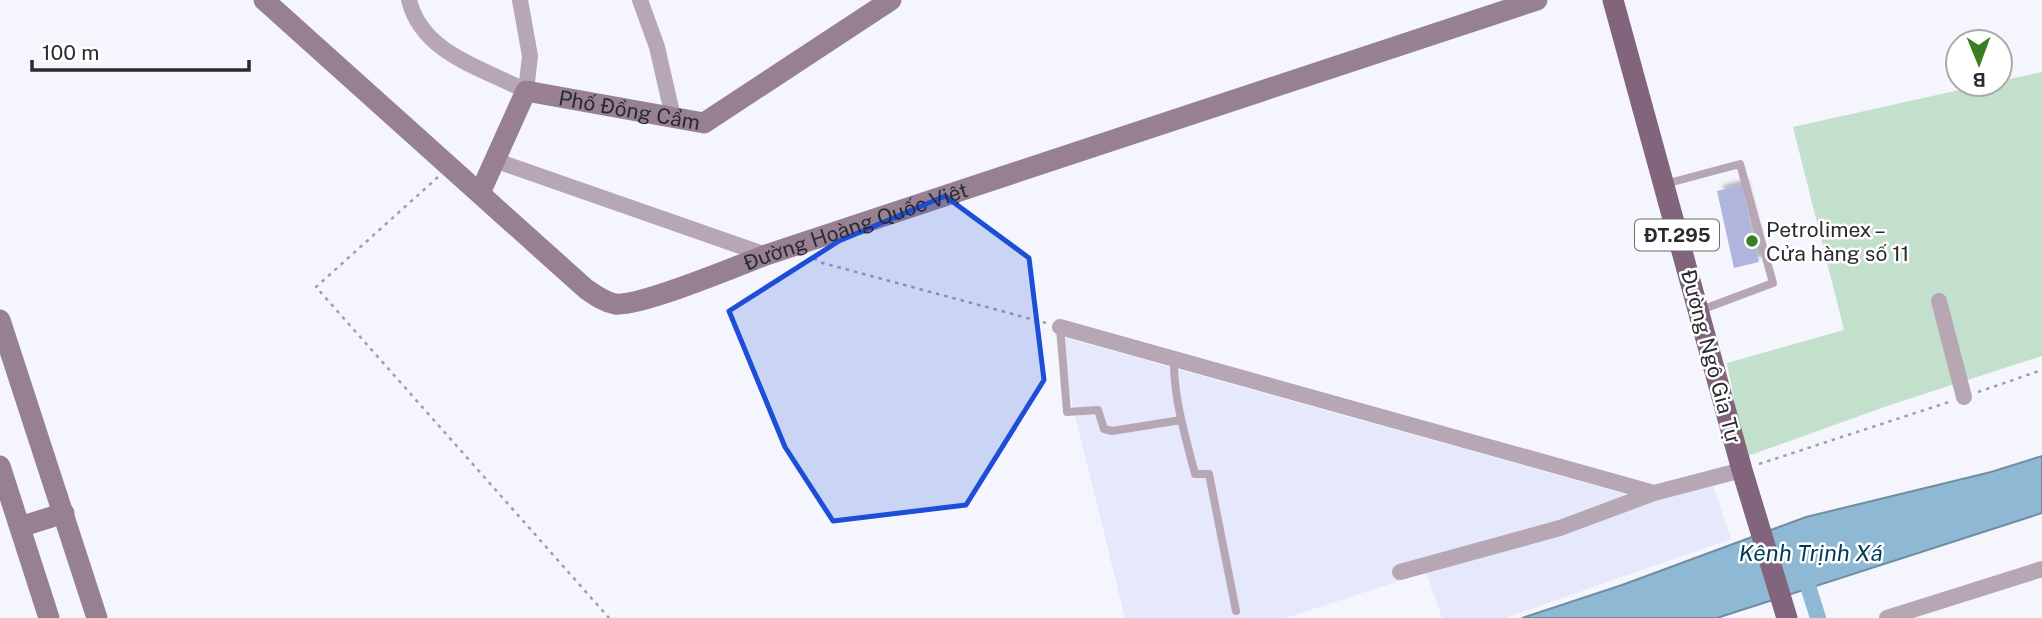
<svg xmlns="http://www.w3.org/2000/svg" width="2042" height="618" viewBox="0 0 2042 618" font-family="'Public Sans',sans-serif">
<defs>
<filter id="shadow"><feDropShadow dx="6" dy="-6" stdDeviation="2" flood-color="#0004"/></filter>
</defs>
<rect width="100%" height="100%" fill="#f5f6fd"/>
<path fill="#e6e9fc" d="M1055 335 1651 501 1712 483 1731 539 1505 618H1442L1426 572 1286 618H1125Z"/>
<path fill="#c2e0cc" d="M2042 72V356L1887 406 1745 457 1727 363 1844 330 1793 127 1986 84H2000V81Z"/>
<path fill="#8eb8d3" stroke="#708da2" stroke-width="2" d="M2042 456V513L1717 618H1522L1622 585 1806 517 1991 472Z"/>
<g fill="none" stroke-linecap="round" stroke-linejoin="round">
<path stroke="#8eb8d3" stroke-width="16" d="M1803 570 1818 618"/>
</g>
<path fill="#b0b5de" filter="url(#shadow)" d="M1742 185 1759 262 1734 268 1717 191Z"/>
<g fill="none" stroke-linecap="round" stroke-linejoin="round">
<g stroke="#9fa0a6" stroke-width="2.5" stroke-dasharray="3.5 5" stroke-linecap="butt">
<path d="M438 177 316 287 609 618"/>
<path d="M814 258 819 262 1046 323"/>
<path d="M1978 392 2042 370"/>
<path d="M1759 464 1949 402"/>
</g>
<g stroke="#b7a7b4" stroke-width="8">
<path d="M1665 184 1740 164 1773 283 1701 310"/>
<path d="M1060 327 1067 412 1098 410 1104 429 1112 431 1181 420"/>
<path d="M1174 357C1173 397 1185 435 1195 474H1209L1236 611"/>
</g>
<g stroke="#b7a7b4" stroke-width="16">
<path d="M409 0C422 54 483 68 526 91L530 56 520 0"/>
<path d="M640 0 657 47 673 117"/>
<path d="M494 160 766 255"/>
<path d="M1939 301 1964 397"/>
<path d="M1060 327 1654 493 1742 470"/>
<path d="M1400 572 1560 528 1654 493"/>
<path d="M1887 618 2042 569"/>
</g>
<g stroke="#988093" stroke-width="21">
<path id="s1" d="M264 0 586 289C595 295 604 302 615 304 640 307 737 266 766 255L1537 0"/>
<path id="s2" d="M480 193 526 91 704 123 891 0"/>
<path d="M0 320 97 618"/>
<path d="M0 466 49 618"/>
<path d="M20 527 64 513"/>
</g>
<path stroke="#82657c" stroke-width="21" d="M1613 0 1742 470 1787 618"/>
</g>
<path fill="#1d4ed8" fill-opacity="0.2" stroke="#1d4ed8" stroke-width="5" stroke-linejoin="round" d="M945 196 1029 258 1044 380 966 505 833 521 785 447 729 311 839 241Z"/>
<circle fill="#397e21" stroke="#fff" stroke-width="2.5" cx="1752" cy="241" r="7"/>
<g text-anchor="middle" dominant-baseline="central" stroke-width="5" stroke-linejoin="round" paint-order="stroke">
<rect fill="#fff" stroke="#6a6a6d" stroke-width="2" x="1635" y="219.5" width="84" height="31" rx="5"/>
<g font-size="19" font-weight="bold" fill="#2a2a2f">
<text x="1677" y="235">ĐT.295</text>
</g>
<g font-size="21" fill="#2a2a2f" stroke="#fff">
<text stroke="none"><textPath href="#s2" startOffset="217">Phố Đồng Cẩm</textPath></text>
<text stroke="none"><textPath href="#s1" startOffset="719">Đường Hoàng Quốc Việt</textPath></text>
<text transform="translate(1711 356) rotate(75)">Đường Ngô Gia Tự</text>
</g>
<g font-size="21" fill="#2a2a2f" stroke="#fff" text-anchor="start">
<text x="1766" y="229">Petrolimex –<tspan x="1766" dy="24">Cửa hàng số 11</tspan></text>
</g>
<g font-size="23" font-style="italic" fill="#023b56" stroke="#fff">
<text x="1811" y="552">Kênh Trịnh Xá</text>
</g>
</g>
<g transform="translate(1979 63) rotate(179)"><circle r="33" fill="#ffffff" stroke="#aaaaac" stroke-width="2"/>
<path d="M0-5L12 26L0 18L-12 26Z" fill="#397e21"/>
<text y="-10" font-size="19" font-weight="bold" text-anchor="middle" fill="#2a2a2f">B</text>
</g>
<path d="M32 60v10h217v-10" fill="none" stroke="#2a2a2f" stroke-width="3.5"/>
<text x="42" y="60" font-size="21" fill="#2a2a2f" stroke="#ffffff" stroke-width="5" paint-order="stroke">100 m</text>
</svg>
